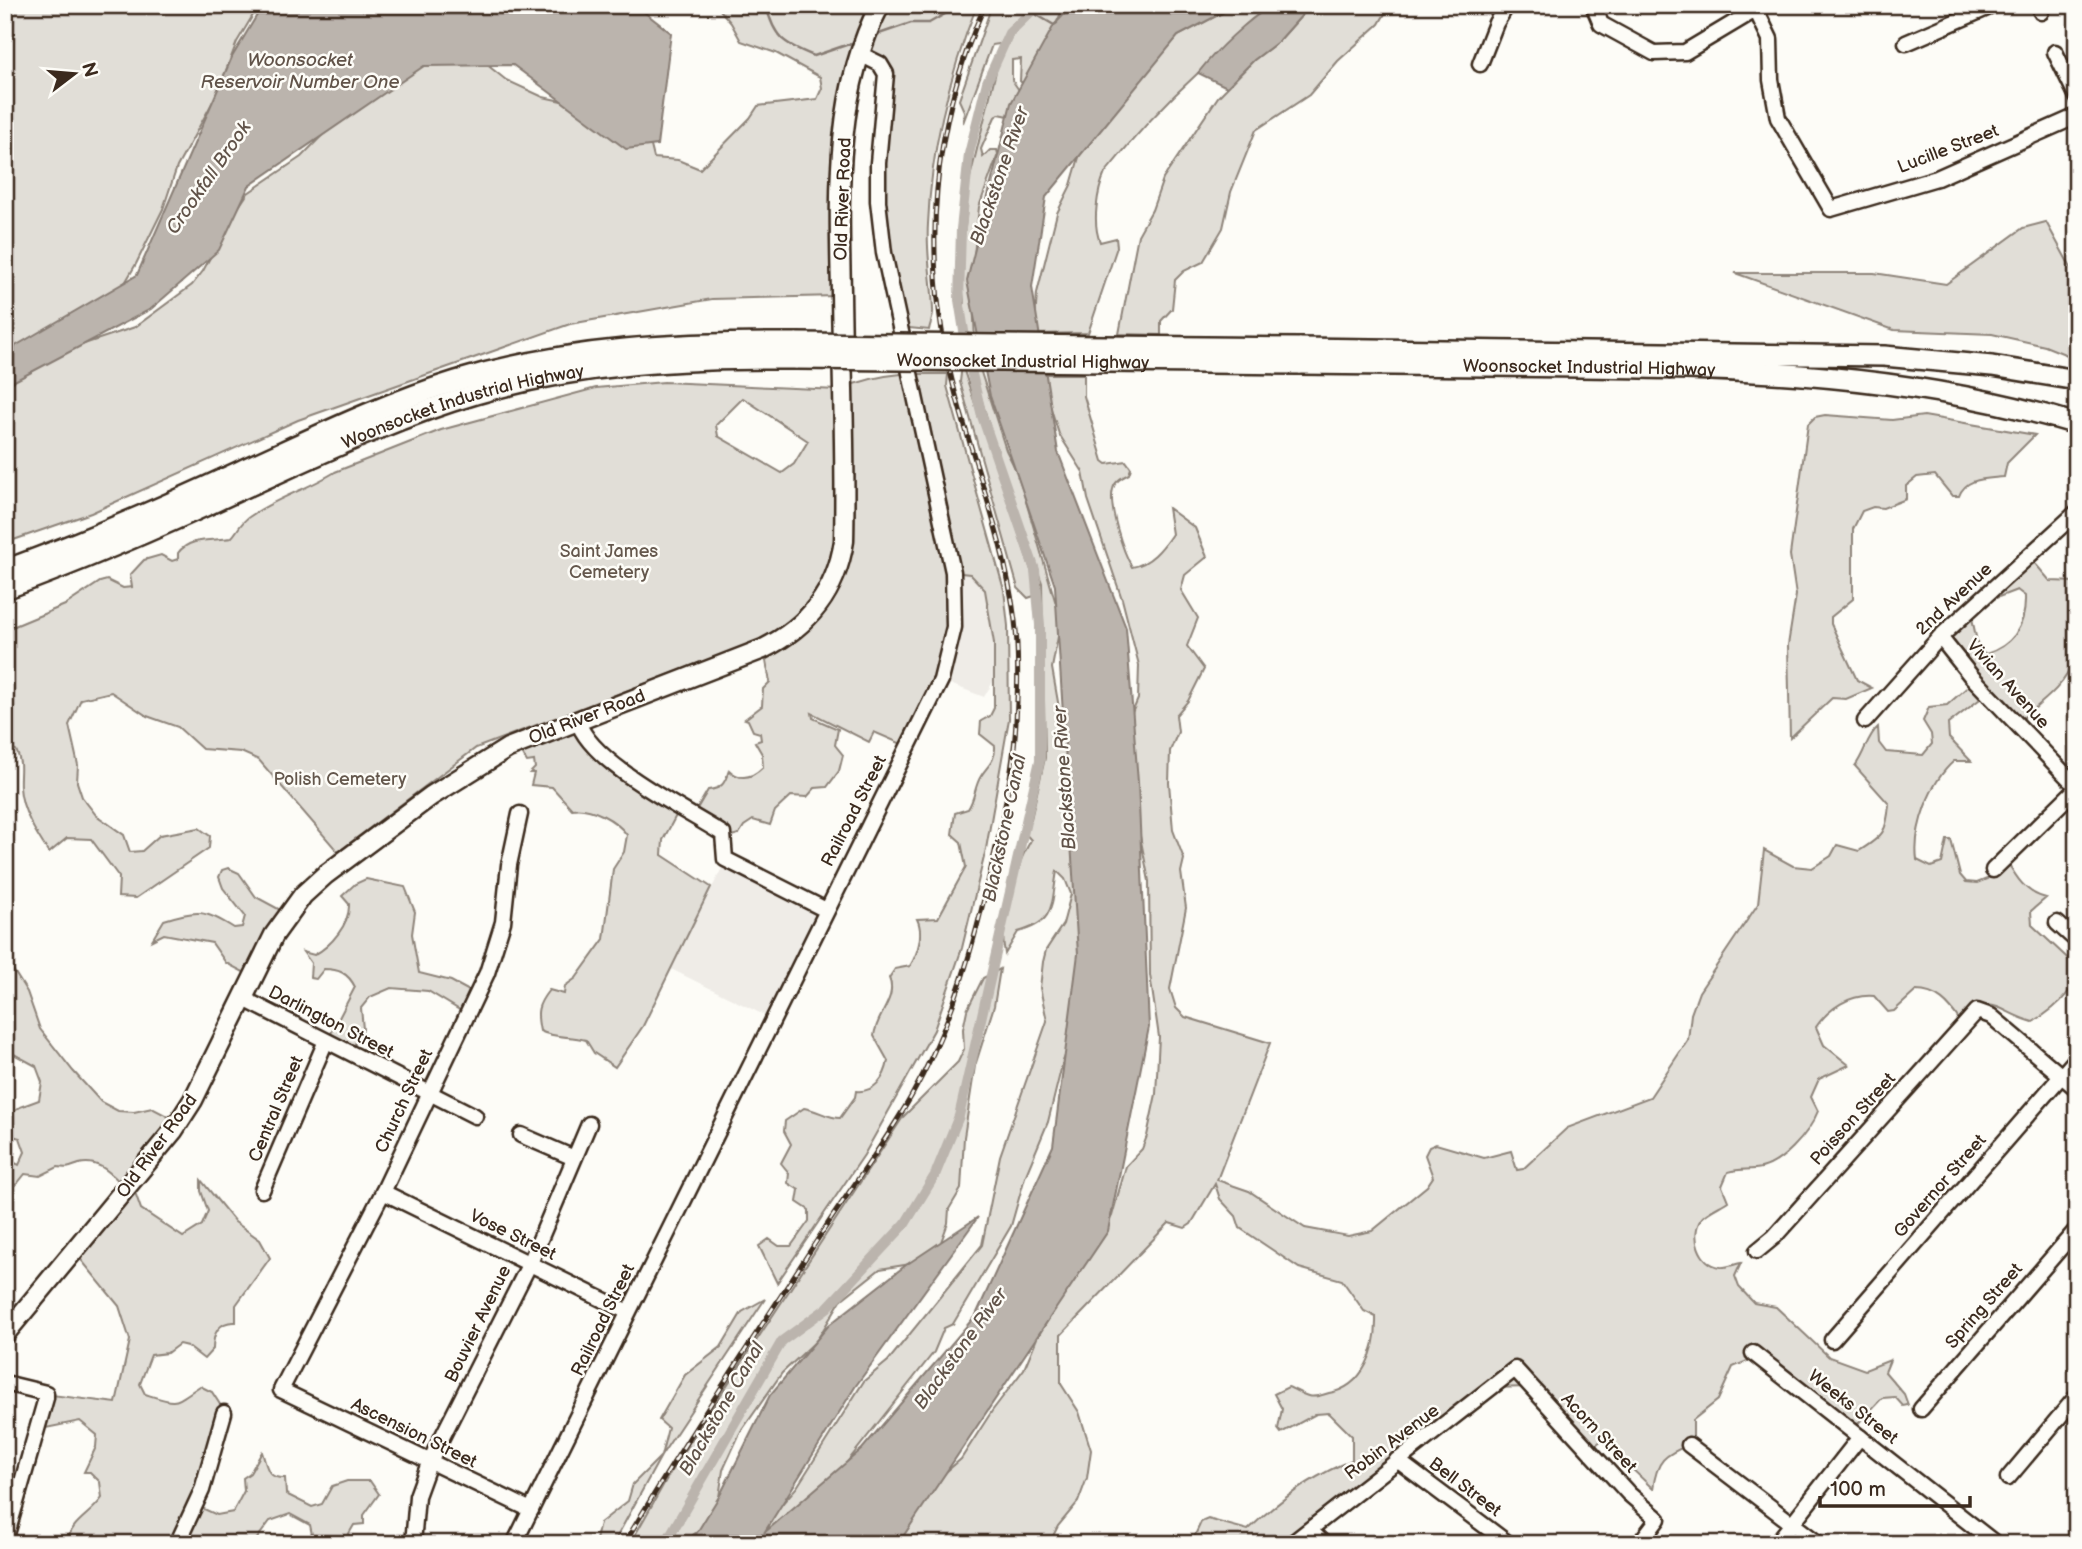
<svg xmlns="http://www.w3.org/2000/svg" width="2082" height="1549" viewBox="0 0 2082 1549" font-family="'Balsamiq Sans',sans-serif">
<rect width="100%" height="100%" fill="#fdfcf7"/>
<filter id="ink" filterUnits="userSpaceOnUse"><feTurbulence type="fractalNoise" baseFrequency=".0143" numOctaves="2"/><feDisplacementMap in="SourceGraphic" scale="14" xChannelSelector="R" yChannelSelector="G"/><feConvolveMatrix kernelMatrix="1 2 1 2 8 2 1 2 1" color-interpolation-filters="sRGB"/></filter>
<g filter="url(#ink)">
<g fill="#efece7">
<path d="M952 572 969 574 985 590 994 643V680L984 697 937 679Z"/>
<path d="M724 864 822 910 768 1017 671 969Z"/>
</g>
<g fill="#e1ded7" stroke="#8e847a" stroke-width="2" fill-rule="evenodd">
<path d="M5 5H259L237 42 216 96 177 167 163 209 136 264 115 300 81 345 135 327 192 285 203 271 230 220 248 193 301 157 353 104 411 60H481L506 80 543 97 580 105 647 130 654 158 678 160 700 169 750 118 758 106 817 99 822 88 820 77 776 53 741 41 731 23 716 5H977C949 76 931 147 928 224 926 253 932 281 933 310 934 317 930 323 929 330L899 327 877 240 879 70 857 55 837 296 712 299 570 324 298 420 91 513 5 543Z"/>
<path d="M992 5H1071L1060 15 1027 88 1020 81 1021 59 1012 60V80L1021 93 1009 116 999 114 995 117 981 149 983 157 990 150H997L998 154 979 207 972 275 975 342 968 343C963 308 961 275 964 239 965 222 968 208 967 190L1000 55 999 44 992 45 963 123 964 111 959 100Z"/>
<path d="M1237 5H1273C1243 21 1222 50 1197 74 1164 104 1133 138 1105 173 1097 191 1092 223 1100 242L1116 238 1117 247 1088 333 1034 334 1037 293 1057 213 1071 185 1082 147 1178 36Z"/>
<path d="M1311 5H1390L1379 24 1338 61 1309 95 1256 130 1231 192 1223 228 1203 262 1184 271 1175 280 1172 309 1161 321V335L1119 334 1138 235 1152 210 1163 179 1218 97 1254 60 1279 41Z"/>
<path d="M2046 222 2077 279V359L2045 346 1992 334 1894 330 1735 273H1874L1946 284 2023 228Z"/>
<path d="M971 363 979 366 1006 450 1018 474 1061 621 1052 668 1087 867 1077 1025 1063 1061 1048 1122 1025 1177 1011 1226 953 1324 944 1328 934 1352 825 1490 766 1536 773 1514 797 1487 864 1381 888 1361 982 1245 1000 1156 1047 1021 1040 988 1043 962 1046 950 1063 924 1071 894 1065 879 1057 871C1051 905 1056 922 1018 932L1005 954C998 916 1012 874 1031 840L1022 830 1031 819 1045 758 1042 583 1000 463Z"/>
<path d="M962 365 1034 579V596L1028 598 1018 588 960 382Z"/>
<path d="M901 374H948L947 386 1004 590 1008 626 1009 719 986 849 962 948 934 1030 864 1155 777 1283 759 1246 769 1239 779 1246H791L809 1221V1210L797 1202 799 1190 788 1183 789 1173 781 1163 791 1144 784 1131 785 1121 804 1108C818 1110 827 1118 840 1118L855 1097 856 1091C874 1093 885 1078 888 1061L874 1036C876 1015 898 998 889 978L895 969 910 966C918 953 924 933 917 919L938 918 966 867 961 842 952 834 955 813 968 809C974 800 974 792 978 782 984 767 996 764 995 746L980 734 981 721 990 716 994 708V643L985 590 970 574 952 572 949 575C952 651 938 678 904 745L874 732 869 742 812 713 813 718 838 729 835 745 843 755 839 771 827 787 815 788 807 797 791 796 775 811 770 825 753 820 744 826 739 834 720 839 712 826 694 816 695 812 708 790C722 789 725 783 729 770 740 781 752 778 763 767L762 754 755 742 761 740 760 733 753 731 748 720 745 719 762 706 763 689 770 682 763 645 797 622 821 590 790 623 760 640 476 748 338 852 259 760 241 752 202 749 178 727 147 716 111 692 81 699 69 725 78 765 77 782 82 797 96 815 124 835 130 852 142 851 160 835 199 828 210 836 209 848 136 898 118 897 119 877 91 839 67 838 49 853C37 835 21 810 20 787 19 773 23 764 16 750L5 747V630L65 605 100 582 107 580 123 588 132 587 130 575 144 560 161 555 172 561 178 559V553C190 537 212 541 231 538 238 531 240 523 249 517 276 498 308 489 335 472L441 430 596 388 664 382 838 390C859 381 878 376 901 374ZM743 398 808 441 794 464 782 473 718 436 716 425Z"/>
<path d="M1040 374H1084V396L1103 461 1107 464 1126 461 1131 468 1129 474C1121 478 1115 481 1113 489 1108 506 1123 552 1132 567 1150 564 1162 549 1172 534L1168 508 1195 528 1207 557 1185 575 1181 590 1198 618 1187 646 1204 669 1188 701 1176 715 1178 732 1170 751 1169 783 1173 830 1184 859 1181 872 1186 908 1170 989 1176 1008 1185 1017 1270 1043 1217 1180 1249 1191 1305 1228 1348 1236 1372 1231 1427 1186 1433 1177 1425 1155 1429 1147 1436 1144 1484 1158 1511 1151 1517 1170 1523 1169 1567 1128 1650 1097 1688 1040 1691 1014 1699 992 1758 904 1764 850 1793 866 1812 868 1831 856 1837 845 1859 851C1883 836 1887 832 1889 804L1855 766C1865 753 1867 736 1878 727L1879 743 1886 752 1923 755 1932 744 1931 734 1923 721 1929 707 1947 705 1971 684 1939 644 2027 554 2050 581 2077 582V658L2072 662C2067 687 2032 709 2014 726L1984 696 1948 724 1949 738 1971 761H1954C1930 782 1913 828 1917 860L1931 867 1942 863 1947 840H1951L1960 875 1966 882 1977 883 1987 879 2004 856C2015 875 2024 893 2046 898L2031 911 2032 925 2077 967C2077 991 2053 1010 2033 1022 1998 1013 1993 990 1960 1021 1949 1004 1937 991 1916 991L1894 1011 1888 1012 1874 996C1850 994 1829 1008 1816 1027L1824 1045 1849 1065 1819 1079 1811 1097 1818 1111C1810 1132 1780 1168 1755 1169 1744 1170 1739 1169 1728 1172L1722 1186 1728 1201C1721 1206 1706 1212 1701 1219 1690 1235 1699 1264 1720 1267 1726 1268 1735 1264 1741 1263L1735 1276 1739 1287 1754 1303 1776 1307 1829 1357 1865 1370 1890 1360 1885 1372 1904 1394 1908 1405 1903 1406 1895 1397 1882 1398 1852 1430 1759 1356 1733 1367 1718 1400 1693 1420V1443C1666 1455 1657 1457 1653 1489L1602 1440 1592 1448 1530 1387 1490 1388 1392 1465 1390 1455V1463L1287 1544H1191L1201 1522 1208 1519 1248 1530C1279 1500 1312 1476 1352 1460V1436L1329 1413 1316 1414 1281 1433 1278 1429 1282 1409 1274 1394 1288 1387C1294 1389 1301 1394 1308 1396 1314 1398 1323 1395 1329 1393 1364 1387 1377 1349 1376 1317L1364 1311 1342 1280 1299 1268 1240 1228 1236 1216 1220 1199 1215 1184 1191 1224 1185 1228 1169 1223 1061 1335V1384L1079 1412 1091 1450 1087 1478 1078 1502 1058 1526 1049 1544H893L946 1472 961 1459 992 1411 1024 1369 1037 1338 1112 1216 1126 1166 1142 1149 1147 1136 1156 1094 1159 1037 1150 975 1149 881 1137 821 1128 722 1138 699 1139 665 1122 599 1088 499 1083 472 1059 434ZM2017 590 2025 596C2026 625 2015 645 1986 654L1979 651 1972 618 1988 601Z"/>
<path d="M1825 415 1892 420 1924 416 2035 435 2007 463 2004 477C1987 479 1966 477 1959 496H1952L1935 475 1917 477 1906 486V499L1883 508 1873 507 1862 511 1853 529V599L1831 617V624L1857 680 1872 688 1846 699 1832 698 1790 738 1788 645 1796 595 1790 555 1808 424 1815 417Z"/>
<path d="M574 721 583 732 680 808 663 840 662 855 711 887 643 1026 615 1067 594 1053 586 1040C570 1035 556 1039 540 1031 536 1012 537 1005 549 990L564 994 565 986 576 978 604 939 613 869 624 852 627 835C616 820 591 806 572 809L552 787 531 785 534 773H530L535 768 534 761 527 762 519 748Z"/>
<path d="M228 868 239 873 256 897 284 912 249 975 226 963 212 943 164 934 152 940 164 920C198 909 205 910 234 928L242 927 245 916 223 888 219 877 222 870Z"/>
<path d="M366 879 405 887 415 912 412 934 419 973 451 981 473 993 463 1012 428 991 391 988 370 997 361 1008 363 1029 351 1051 327 1041 355 987C348 973 339 969 324 969L316 979 310 978 311 963 303 952 314 955C331 946 350 924 349 904L342 896 355 884Z"/>
<path d="M5 957 27 992 40 1029 73 1071 101 1102 118 1111 134 1112 152 1108 175 1120 131 1181 141 1209 183 1237 202 1225 208 1211 201 1191V1180L235 1222 260 1240 270 1258 236 1305V1322C218 1321 213 1334 213 1349L204 1359 187 1346 179 1344 167 1353 151 1355 140 1384 145 1394C179 1405 172 1404 200 1386L212 1392 221 1406 216 1436 193 1504 217 1515 233 1512 244 1491 243 1478 250 1473 262 1452C267 1467 267 1479 285 1478L286 1494 312 1507 322 1504 332 1486 347 1481H370L379 1494 364 1515V1524L354 1525 343 1544H314L310 1525 290 1514 270 1521 253 1544H67C70 1521 90 1516 102 1498L100 1482 90 1472H84L96 1447 97 1435 80 1421 46 1428 36 1421 44 1394 116 1403 130 1340 119 1306 73 1250 124 1186C111 1174 99 1159 79 1164 70 1167 68 1169 58 1167L40 1176 25 1174 17 1184 5 1189V1158L19 1165 25 1152 20 1138 13 1136 8 1139 5 1119 20 1107 39 1100 42 1082 36 1066 10 1052 5 1041Z"/>
<path d="M1000 969 994 1006 975 1066 964 1137 961 1189 949 1209 948 1223 938 1250 929 1261 880 1269 841 1300 817 1340 782 1373 740 1433 723 1470 716 1518 693 1535 689 1544H630L674 1466 903 1117 958 1062 964 1049 963 1029 967 1010 983 978Z"/>
<path d="M765 1299 661 1456 613 1544H595L600 1523 628 1501 633 1484 661 1456 668 1428 659 1420 685 1375 721 1347 742 1312Z"/>
</g>
<g fill="#bbb4ad" stroke="#887d74" stroke-width="2">
<path d="M263 5H635L671 33 657 145 626 149 513 65 424 66 249 186 219 250 151 309 5 386V352L137 275 232 57Z"/>
<path d="M1073 5H1237L1178 36 1046 197 1032 287 1058 452 1126 628 1138 782 1149 1027 1108 1231 898 1544H690L720 1495 770 1395 829 1325 906 1265 978 1217 855 1387 764 1533 862 1449 976 1315 1053 1146 1078 954 1055 586 990 396 967 281 1011 103 1054 25Z"/>
<path d="M1273 5H1311L1279 41 1254 60 1227 87 1198 73C1216 50 1248 19 1273 5Z"/>
</g>
<g fill="none" stroke-linecap="round" stroke-linejoin="round">
<g stroke="#887d74" stroke-width="2.5">
<path d="M766 5C774 38 784 44 814 56L855 42"/>
<path d="M1020 5 1054 25 1057 23"/>
<path d="M876 35 911 23H929L961 5"/>
</g>
<path stroke="#bbb4ad" stroke-width="10" d="M665 1544 782 1341 827 1308 905 1224 935 1175 959 1116 1040 760V625L1035 570 982 416 969 362 959 300 961 229 969 154 987 82 1009 33 1038 5"/>
<g stroke="#3b2a1e" stroke-width="19">
<g id="minor">
<path d="M1593 5 1601 24 1654 53 1685 52 1762 6"/>
<path d="M2038 5 2041 12"/>
<path d="M1756 10 1770 39 1771 80 1778 118 1831 209 1937 178 2077 116"/>
<path d="M1906 43 1994 5"/>
<path d="M2055 52 2077 97"/>
<path d="M1480 64 1496 23 1507 5"/>
<path d="M1940 637 1971 676 2077 787"/>
<path d="M578 721C590 763 686 810 723 834L725 859 826 910"/>
<path d="M1865 721 1940 637 2077 512"/>
<path d="M520 814 509 865 503 922 487 973 383 1192 281 1390 531 1510"/>
<path d="M1993 870 2077 788"/>
<path d="M2057 923 2077 941"/>
<path d="M244 999 475 1116"/>
<path d="M521 1135 574 1158"/>
<path d="M262 1190 325 1043"/>
<path d="M383 1192 628 1312"/>
<path d="M1757 1251 1774 1237 1977 1011 1991 1016 2077 1089"/>
<path d="M1832 1340 2077 1058"/>
<path d="M1753 1353 1996 1544"/>
<path d="M5 1383 46 1393V1398L5 1541"/>
<path d="M1921 1409 2077 1229"/>
<path d="M1689 1445 1819 1544"/>
<path d="M1397 1460 1509 1544"/>
<path d="M2008 1478 2077 1396"/>
<path d="M1310 1530 1324 1544"/>
<path d="M177 1544 202 1490 224 1413"/>
<path d="M413 1544 417 1496 429 1463 530 1263 589 1124"/>
<path d="M514 1544 941 680 954 627 953 572 884 253 878 201V163L886 74 880 64 860 54"/>
<path d="M1291 1544 1515 1369 1629 1494 1658 1519 1639 1544"/>
<path d="M1776 1544 1860 1437"/>
</g>
</g>
<g stroke="#3b2a1e" stroke-width="23">
<path id="major" d="M5 1334 173 1131 193 1100 274 935 303 895 325 875 431 796 508 748 763 649C809 626 836 592 844 541 846 458 842 374 841 292 839 197 834 92 880 5"/>
</g>
<g stroke="#3b2a1e" stroke-width="24">
<g id="highway">
<path d="M1299 348 1884 356 1992 366 2077 380"/>
<path id="s1" d="M1299 364C1392 365 1486 366 1579 367 1752 369 1909 374 2077 424"/>
<path d="M5 570C85 541 163 507 240 471 311 439 381 404 456 381 568 347 681 342 797 343"/>
<path id="s2" d="M5 589C85 560 163 526 240 490 318 455 394 418 476 394 581 363 688 358 797 359"/>
</g>
</g>
<use href="#minor" stroke="#fdfcf7" stroke-width="14"/>
<use href="#major" stroke="#fdfcf7" stroke-width="18"/>
<use href="#highway" stroke="#fdfcf7" stroke-width="19"/>
<g stroke="#3b2a1e" stroke-width="5">
<path id="rail" d="M624 1544C688 1436 757 1333 825 1228 854 1184 886 1141 912 1095 953 1022 975 942 993 860 1004 815 1014 768 1016 721 1018 688 1019 653 1015 621 1005 539 972 460 952 380 921 254 932 123 985 5"/>
</g>
<use href="#rail" stroke="#fdfcf7" stroke-width="2.5" stroke-dasharray="8" stroke-linecap="butt"/>
<g stroke="#3b2a1e" stroke-width="24" stroke-linecap="butt">
<g id="highway-bridge">
<path d="M797 343 1299 348"/>
<path id="s3" d="M797 359 1299 364"/>
</g>
</g>
<use href="#highway-bridge" stroke="#fdfcf7" stroke-width="19"/>
</g>
</g>
<g text-anchor="middle" dominant-baseline="central" stroke-width="5" stroke-linejoin="round" paint-order="stroke">
<g font-size="18" fill="#3b2a1e" stroke="#fdfcf7">
<text transform="translate(1948 149) rotate(-21)">Lucille Street</text>
<text transform="translate(843 199) rotate(-88)">Old River Road</text>
<text stroke="none"><textPath href="#s3" startOffset="226">Woonsocket Industrial Highway</textPath></text>
<text stroke="none"><textPath href="#s1" startOffset="290">Woonsocket Industrial Highway</textPath></text>
<text stroke="none"><textPath href="#s2" startOffset="494">Woonsocket Industrial Highway</textPath></text>
<text transform="translate(1954 599) rotate(-43)">2nd Avenue</text>
<text transform="translate(2008 684) rotate(48)">Vivian Avenue</text>
<text transform="translate(587 717) rotate(-21)">Old River Road</text>
<text transform="translate(854 811) rotate(-63)">Railroad Street</text>
<text transform="translate(331 1022) rotate(27)">Darlington Street</text>
<text transform="translate(404 1101) rotate(-65)">Church Street</text>
<text transform="translate(276 1109) rotate(-67)">Central Street</text>
<text transform="translate(1853 1119) rotate(-48)">Poisson Street</text>
<text transform="translate(157 1146) rotate(-54)">Old River Road</text>
<text transform="translate(1940 1186) rotate(-49)">Governor Street</text>
<text transform="translate(513 1235) rotate(26)">Vose Street</text>
<text transform="translate(1984 1306) rotate(-49)">Spring Street</text>
<text transform="translate(603 1320) rotate(-64)">Railroad Street</text>
<text transform="translate(478 1324) rotate(-64)">Bouvier Avenue</text>
<text transform="translate(1853 1407) rotate(38)">Weeks Street</text>
<text transform="translate(414 1433) rotate(26)">Ascension Street</text>
<text transform="translate(1599 1433) rotate(47)">Acorn Street</text>
<text transform="translate(1392 1442) rotate(-37)">Robin Avenue</text>
<text transform="translate(1465 1487) rotate(37)">Bell Street</text>
</g>
<g font-size="18" fill="#64574c" stroke="#fdfcf7">
<text x="609" y="551">Saint James<tspan x="609" dy="21">Cemetery</tspan></text>
<text x="340" y="779">Polish Cemetery</text>
</g>
<g font-size="19" font-style="italic" fill="#615349" stroke="#fdfcf7">
<text x="300" y="60">Woonsocket<tspan x="300" dy="22">Reservoir Number One</tspan></text>
<text transform="translate(1000 176) rotate(-71)">Blackstone River</text>
<text transform="translate(209 178) rotate(-55)">Crookfall Brook</text>
<text transform="translate(1065 778) rotate(-94)">Blackstone River</text>
<text transform="translate(1005 828) rotate(-78)">Blackstone Canal</text>
<text transform="translate(961 1349) rotate(-54)">Blackstone River</text>
<text transform="translate(722 1409) rotate(-60)">Blackstone Canal</text>
</g>
</g>
<rect width="2082" height="1549" fill="none" stroke="#fdfcf7" stroke-width="28"/>
<rect x="14" y="14" width="2054" height="1521" fill="none" stroke="#3b2a1e" stroke-width="2.5" filter="url(#ink)"/>
<g transform="translate(74 74) rotate(74)" stroke="#fdfcf7" stroke-width="5" paint-order="stroke">
<path d="M0-5L12 26L0 18L-12 26Z" fill="#3b2a1e"/>
<text y="-10" font-size="19" font-weight="bold" text-anchor="middle" fill="#3b2a1e">N</text>
</g>
<path d="M1820 1496v10h150v-10" fill="none" stroke="#3b2a1e" stroke-width="3.5"/>
<text x="1830" y="1496" font-size="21" fill="#3b2a1e" stroke="#fdfcf7" stroke-width="5" paint-order="stroke">100 m</text>
</svg>
